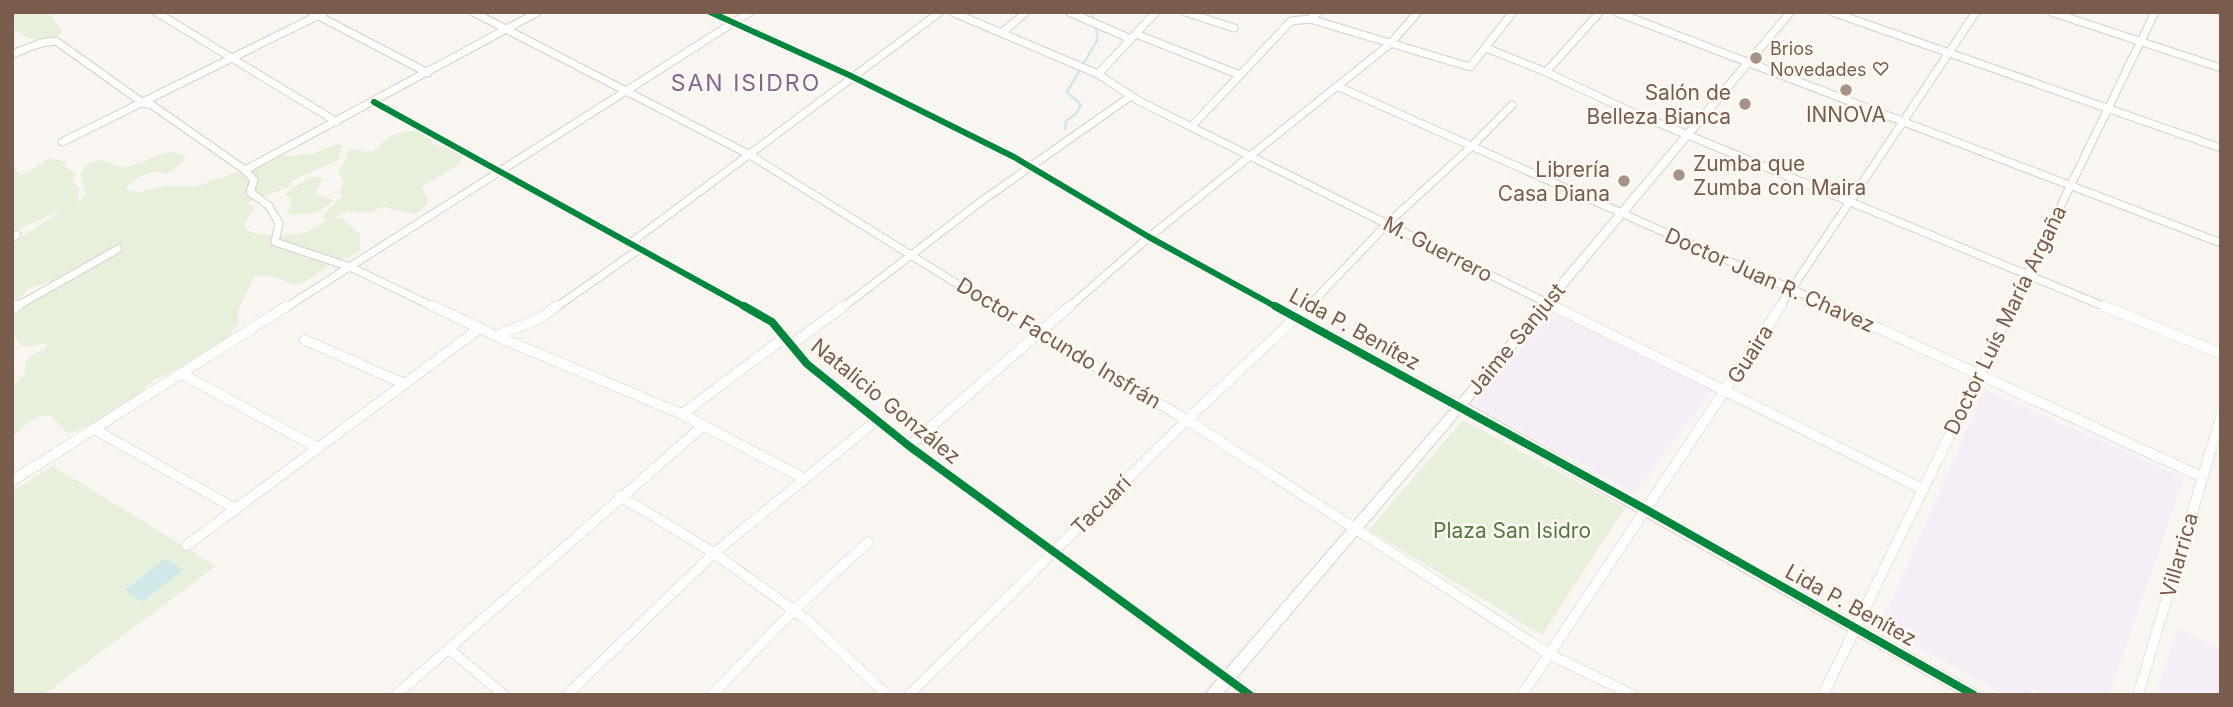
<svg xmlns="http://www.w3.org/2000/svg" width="2233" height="707" viewBox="0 0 2233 707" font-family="Inter,sans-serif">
<rect width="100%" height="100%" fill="#f9f5f0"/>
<g fill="#f6eef6">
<path d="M1552 313 1712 391 1634 493 1474 405Z"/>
<path d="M1985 389 2184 478 2109 695H2047L2032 688 2030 695H2004L1880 626Z"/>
<path d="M2178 628 2221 650V695H2156Z"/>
</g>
<g fill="#e7f0db">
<path d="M12 12H48L62 32 55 39H29L12 28Z"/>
<path d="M423 130 432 135V144L463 151 465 155C453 172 438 176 422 187L428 200 427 205 416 214 384 207 367 213 348 211 333 218 341 217 360 235V250C351 260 338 257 329 265 318 274 308 281 294 285L271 276 254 277 238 311V323L224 342 182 367 153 380 133 400 123 403 112 414 76 431 70 433C61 430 60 423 53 418 40 408 19 431 12 439V388L27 371 24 370 27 359 45 348 47 343 27 347 20 345 16 337 12 336V308L90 263 74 268 58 278 29 289 17 301 12 302V243L64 209 12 232V162L20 176 50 158 66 162V167L77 174 72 179 80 189 78 202 86 193 80 175C85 167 87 163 97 161 107 158 114 168 124 167 145 166 163 145 184 155L185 160 167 174C152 169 135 177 125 189L141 192 167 186H197L237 172 254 170 282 156 313 154 336 144 343 146 338 160 292 181 290 186 247 203 255 208 244 224 248 231C265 236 288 237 305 232 315 229 322 222 331 220L325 219 322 216 342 197 339 193 344 183 338 169 347 160 345 153 352 149C382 157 375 143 393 135 403 131 413 131 423 130Z"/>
<path d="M318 177 323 179 315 194 333 200C320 215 306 214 287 215L292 200 285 194 309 178Z"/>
<path d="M1463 420 1625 508 1542 635 1369 530Z"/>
<path d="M53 466 216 566 43 695H12V492Z"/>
</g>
<path fill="#d0e8ea" d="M166 558 183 570 142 602 125 590Z"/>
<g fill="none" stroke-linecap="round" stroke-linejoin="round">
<path stroke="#d0e8ea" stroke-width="2.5" d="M1065 129 1066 121 1076 114 1081 105 1067 92 1098 39 1092 12"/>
<g stroke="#d7d1cb" stroke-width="9">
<g id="minor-far1">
<path d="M156 12 337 122"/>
<path d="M311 12 428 73"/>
<path d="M473 12 750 155 996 308"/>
<path d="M710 12 849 75 1014 157 1149 237 1279 308"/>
<path d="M952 12 1098 74 1139 101 1557 308"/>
<path d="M1069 12 1131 39"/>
<path d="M1185 12 1234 28"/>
<path d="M1616 12 2221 243"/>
<path d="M1832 12 2221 148"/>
<path d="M2051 12 2221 68"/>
<path d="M1310 19 1470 67 1513 12"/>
<path d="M1002 33 1026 12"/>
<path d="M1136 34 1240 75"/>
<path d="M1486 48 1546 72 1627 110 2108 308"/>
<path d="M12 54 41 43 56 41 143 103 152 105 245 170 254 180 250 192 269 206 279 223 275 242 350 267 436 308"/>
<path d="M1546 72 1600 12"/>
<path d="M1098 74 1156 12"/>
<path d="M1337 86 1834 308"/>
<path d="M374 102 747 308"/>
<path d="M1191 127 1291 21 1310 19 1319 12"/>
<path d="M62 142 325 12"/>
<path d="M245 170 538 12"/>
<path d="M12 238 17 235"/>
<path d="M632 242 940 12"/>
<path d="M14 308 118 249"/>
<path d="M285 308 750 12"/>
<path d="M555 308 641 248"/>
<path d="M842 308 983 200 1131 96"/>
<path d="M1068 308 1149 237 1390 44 1418 12"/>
<path d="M1307 308 1387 224 1472 146 1512 105"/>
<path d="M1779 308 1976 12"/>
<path d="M2011 308 2155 12"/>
</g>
</g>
<g stroke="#d7d1cb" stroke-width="11">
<g id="minor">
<path d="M433 306 496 336 682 414 805 479"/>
<path d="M744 306 772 322 807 364 909 446 1250 695"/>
<path d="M993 306 1187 420 1549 654 1633 695"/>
<path d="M1276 306 1460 406"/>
<path d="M1553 306 1923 489"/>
<path d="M1830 306 2202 477"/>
<path d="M2104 306 2221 354"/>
<path d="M12 309 17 306"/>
<path d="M496 336 540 318 557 306"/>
<path d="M305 340 405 384"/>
<path d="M792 344 844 306"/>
<path d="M182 374 318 448"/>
<path d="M682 414 785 337"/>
<path d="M94 429 236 509"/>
<path d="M909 446 1070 306"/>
<path d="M12 481 287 306"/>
<path d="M620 496 714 553 806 619 887 695"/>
<path d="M187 545 480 328"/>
<path d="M450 650 504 695"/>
<path d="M396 695 703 426"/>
<path d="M567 695 714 553 877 420"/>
<path d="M712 695 794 610 868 542"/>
<path d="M909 695 1187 420 1308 306"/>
<path d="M1522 695 1781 306"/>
<path d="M1823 695 2012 306"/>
<path d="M2138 695 2221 416"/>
</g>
</g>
<g stroke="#d7d1cb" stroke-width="13">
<path id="tertiary" d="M1460 406 1974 695"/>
</g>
<g stroke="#d9d2cb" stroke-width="2">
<path id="secondary" d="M1786 12H1795L1464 409 1222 695H1204L1456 403Z"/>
</g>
<use href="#minor-far1" stroke="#fefefd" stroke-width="7"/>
<use href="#minor" stroke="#fefefd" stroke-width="10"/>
<use href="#tertiary" stroke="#fefefd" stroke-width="11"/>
<use href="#secondary" fill="#fefefd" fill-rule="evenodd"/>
<g stroke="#fffaf3" stroke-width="10">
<g id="cycleway-far1">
<path d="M710 12 849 75 1014 157 1149 237 1278 308"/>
<path d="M374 102 747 308"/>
</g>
</g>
<g stroke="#fffaf3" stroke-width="12">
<g id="cycleway">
<path d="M744 306 772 322 807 364 909 446 1250 695"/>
<path d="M1275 306 1647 510 1974 695"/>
</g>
</g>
<use href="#cycleway-far1" stroke="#00873e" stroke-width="6"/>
<use href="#cycleway" stroke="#00873e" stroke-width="8"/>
</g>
<g fill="#a69286" stroke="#fffaf3" stroke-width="2.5">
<circle cx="1756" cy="58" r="7"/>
<circle cx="1846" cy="90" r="7"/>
<circle cx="1745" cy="104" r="7"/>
<circle cx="1679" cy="175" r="7"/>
<circle cx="1624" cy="181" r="7"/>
</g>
<g text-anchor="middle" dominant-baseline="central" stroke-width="5" stroke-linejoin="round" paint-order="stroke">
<g font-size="18" fill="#7a5c4d" stroke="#fffaf3" text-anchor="start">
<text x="1770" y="48">Brios<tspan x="1770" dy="21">Novedades ♡</tspan></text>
</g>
<g font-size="21" fill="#7a5c4d" stroke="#fffaf3" text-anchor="end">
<text x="1731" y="92">Salón de<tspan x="1731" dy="24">Belleza Bianca</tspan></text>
<text x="1846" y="114" text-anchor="middle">INNOVA</text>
<text x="1693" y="163" text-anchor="start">Zumba que<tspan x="1693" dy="24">Zumba con Maira</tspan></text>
<text x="1610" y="169">Librería<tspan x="1610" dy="24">Casa Diana</tspan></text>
</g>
<g font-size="21" fill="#7a5c4d" stroke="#fffaf3">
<text transform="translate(1438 249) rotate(27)">M. Guerrero</text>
<text transform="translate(1770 280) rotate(24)">Doctor Juan R. Chavez</text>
<text transform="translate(2005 320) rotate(-64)">Doctor Luís María Argaña</text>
<text transform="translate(1355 329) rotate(29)">Lida P. Benítez</text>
<text transform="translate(1516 339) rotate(-50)">Jaime Sanjust</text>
<text transform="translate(1059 343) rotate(31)">Doctor Facundo Insfrán</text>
<text transform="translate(1750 354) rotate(-57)">Guaira</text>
<text transform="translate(886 401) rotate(39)">Natalicio González</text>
<text transform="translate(1101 505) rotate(-45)">Tacuarí</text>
<text transform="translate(2179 555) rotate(-74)">Villarrica</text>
<text transform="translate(1851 605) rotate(29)">Lida P. Benítez</text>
</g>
<g font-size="21" fill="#537a41" stroke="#fffaf3">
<text x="1512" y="530">Plaza San Isidro</text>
</g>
<g font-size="23" letter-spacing="2" fill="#846695" stroke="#fffaf3">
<text x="746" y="83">SAN ISIDRO</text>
</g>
</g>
<rect width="2233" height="707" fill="none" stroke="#7a5c4d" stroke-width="28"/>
</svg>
